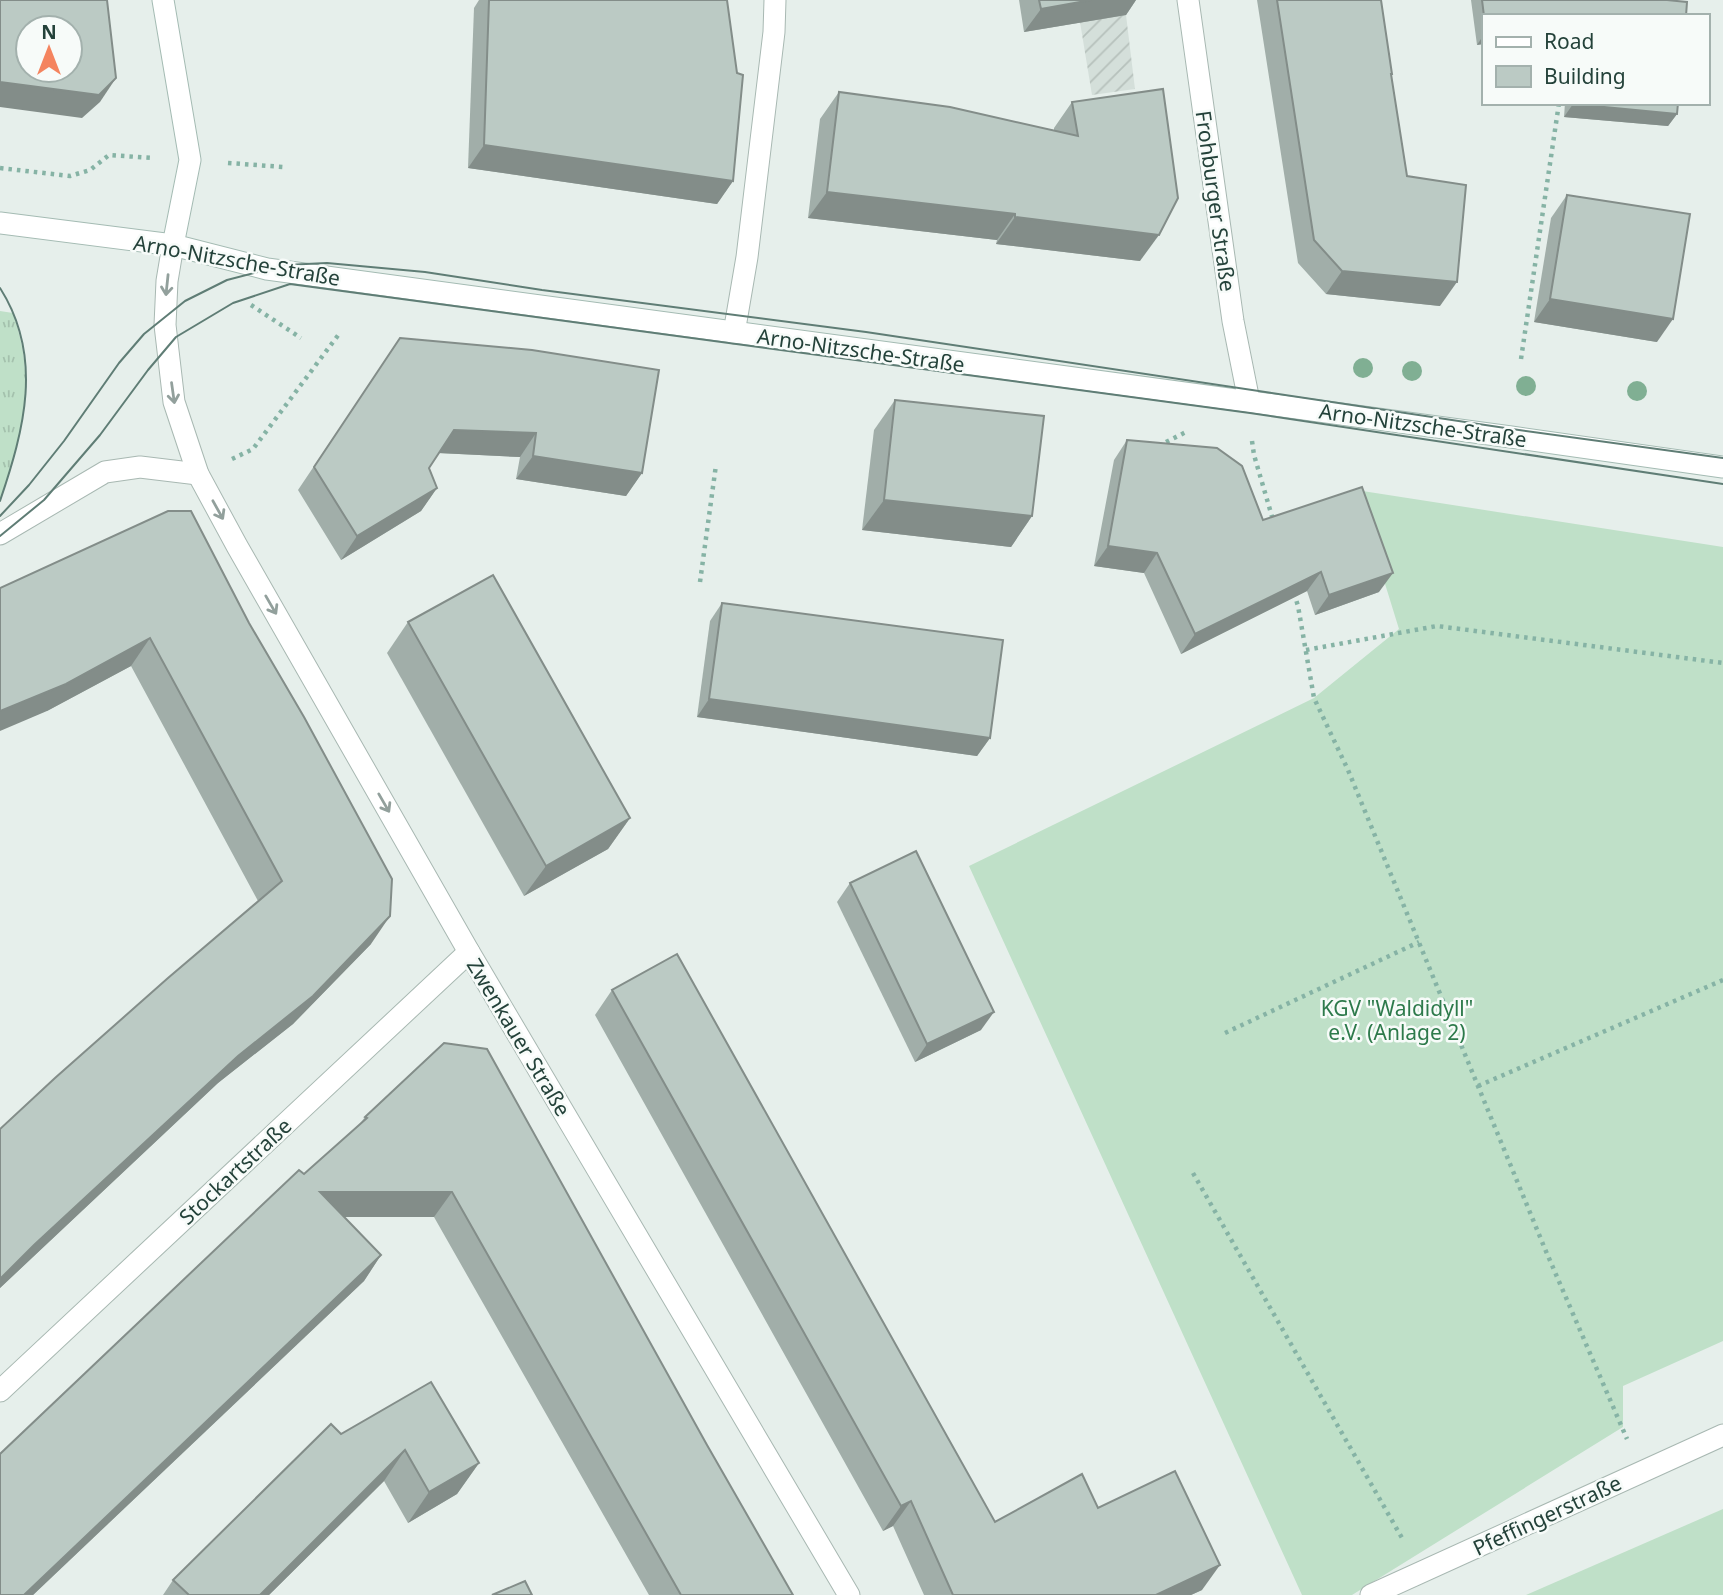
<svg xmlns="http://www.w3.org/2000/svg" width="1723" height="1595" viewBox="0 0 1723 1595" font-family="'Noto Sans',sans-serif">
<defs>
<pattern id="industrial-furrows" width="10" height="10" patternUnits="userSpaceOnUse" patternTransform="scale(1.75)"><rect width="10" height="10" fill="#d4dfda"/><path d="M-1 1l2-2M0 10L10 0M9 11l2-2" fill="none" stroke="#b6c1bc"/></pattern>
<pattern id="grass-tufts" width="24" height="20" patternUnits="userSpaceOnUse" patternTransform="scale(1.75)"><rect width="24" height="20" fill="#bfe0c8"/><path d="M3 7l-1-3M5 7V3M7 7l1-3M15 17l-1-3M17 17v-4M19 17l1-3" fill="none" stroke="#a4c1ad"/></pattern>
</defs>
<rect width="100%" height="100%" fill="#e6efeb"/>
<path fill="url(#industrial-furrows)" d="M1126 15 1135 89 1092 95 1080 22Z"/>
<path fill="url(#grass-tufts)" d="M0 311 13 313C37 383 23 434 0 501Z"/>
<g fill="#bfe0c8">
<path d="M1356 490 1723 547V1341L1623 1386V1427L1352 1595H1302L969 866 1314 698 1399 629Z"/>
<path d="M1723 1509V1595H1526Z"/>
</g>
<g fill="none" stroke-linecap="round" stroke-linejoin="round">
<g stroke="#a8b8b2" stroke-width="23">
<path id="lane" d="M734 333 747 257 774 32 775 0"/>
</g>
<g stroke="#a8b8b2" stroke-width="23">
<g id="street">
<path d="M1188 0 1233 321 1249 401"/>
<path d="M173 245 167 281 165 325 174 402 198 474 237 546 469 952 849 1595"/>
<path d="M0 534 105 472 140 467 198 474"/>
<path d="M0 1391 469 952"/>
<path d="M1371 1595 1723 1435"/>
</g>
</g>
<g stroke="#a4bbb3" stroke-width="23">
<g id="secondary">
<path d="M163 0 190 160 173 245"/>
<path d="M0 223 173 245 267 269 1511 437 1723 467"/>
</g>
</g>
<g stroke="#86b3a5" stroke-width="4.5" stroke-dasharray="3.5 5" stroke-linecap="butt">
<path d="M228 163 284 167"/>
<path d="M0 168 70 176 90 170 109 155 153 158"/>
<path d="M251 305 301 338"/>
<path d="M1521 359 1559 103"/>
<path d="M1252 441 1254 455 1273 520"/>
<path d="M1166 442 1186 432"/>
<path d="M232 459 253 449 339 334"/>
<path d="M700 582 716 465"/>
<path d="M1294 593 1298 606 1314 698 1348 770 1545 1249 1627 1439"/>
<path d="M1306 650 1437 626 1723 663"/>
<path d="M1225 1033 1419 942"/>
<path d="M1478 1086 1723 980"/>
<path d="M1193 1173 1402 1538"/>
</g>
<use href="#lane" stroke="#fff" stroke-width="21"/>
<use href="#street" stroke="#fff" stroke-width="21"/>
<use href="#secondary" stroke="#fff" stroke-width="21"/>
<g stroke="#5f7d75" stroke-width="2">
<path d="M0 288C44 357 24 430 0 501"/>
<path d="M0 516 29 485 64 441 119 363 144 334 185 301 227 280 285 265 327 263 425 272 542 290 866 332 1512 429 1723 458"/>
<path d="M0 536 44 500 100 435 148 370 176 337 233 303 290 284 1250 413 1723 484"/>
</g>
</g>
<g fill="#80af93">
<circle cx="1363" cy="368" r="10"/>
<circle cx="1412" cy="371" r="10"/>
<circle cx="1526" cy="386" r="10"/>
<circle cx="1637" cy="391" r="10"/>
</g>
<g fill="#a1aea9">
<path d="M479 0H727L733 181 717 204 468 168 474 8Z"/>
<path d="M1019 0H1136L1126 15 1024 32Z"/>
<path d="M1257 0H1381L1391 76 1407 176 1440 306 1326 294 1298 263Z"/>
<path d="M1471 0H1667L1686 16H1483V44L1477 45Z"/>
<path d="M839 92 1054 130V128L1072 102 1140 261 996 244 997 240 808 218 820 119Z"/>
<path d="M1565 103H1678L1677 114 1668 126 1564 117Z"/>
<path d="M1567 195 1657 342 1534 322 1551 218Z"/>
<path d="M400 338 642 473 626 496 516 479 520 457 439 453 429 468 437 488 421 511 341 560 298 490Z"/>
<path d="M895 400 1032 516 1011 547 862 530 874 430Z"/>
<path d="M1127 440 1263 520 1379 592 1315 615 1307 591 1181 654 1144 573 1094 566 1114 460Z"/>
<path d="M168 511 371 944 293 1024 218 1083 0 1288V1129L258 901 131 666 47 711 22 578Z"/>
<path d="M722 603 990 738 977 756 697 717 710 621Z"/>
<path d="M408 622 630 818 608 849 524 896 387 653Z"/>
<path d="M850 883 981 1030 915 1062 837 902Z"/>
<path d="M612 990 995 1522 1098 1508 1202 1590 1191 1595H924L893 1526 883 1531 595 1015Z"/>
<path d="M444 1043 707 1445 793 1595H649L434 1217H344L381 1255 364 1281 33 1595H0L304 1174 359 1125 365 1117Z"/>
<path d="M341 1434 479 1463 457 1494 408 1523 384 1481 269 1595H163L173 1580Z"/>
</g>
<g fill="#838d89">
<path d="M1091 0H1136L1126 15 1024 32 1041 9Z"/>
<path d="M1483 36V44L1477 45Z"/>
<path d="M116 78 100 102 82 118 0 107V82Z"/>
<path d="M1573 104 1677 114 1668 126 1564 117Z"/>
<path d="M484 145 733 181 717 204 468 168Z"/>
<path d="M827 192 1015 214 997 240 808 218Z"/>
<path d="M1015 217 1159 235 1140 261 996 244Z"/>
<path d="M1342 271 1457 282 1440 306 1326 294Z"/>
<path d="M1550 299 1673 319 1657 342 1534 322Z"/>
<path d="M454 430 536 433 520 457 438 453Z"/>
<path d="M533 456 642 473 626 496 516 479Z"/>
<path d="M437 488 421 511 341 560 357 536Z"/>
<path d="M884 500 1032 516 1011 547 862 530Z"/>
<path d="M1108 546 1157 553 1144 573 1094 566Z"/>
<path d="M1321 572 1307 591 1181 654 1195 634Z"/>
<path d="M1393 573 1379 592 1315 615 1329 595Z"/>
<path d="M150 638 131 666 47 711 0 731V711Z"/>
<path d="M709 699 990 738 977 756 697 717Z"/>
<path d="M630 818 608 849 524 896 546 866Z"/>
<path d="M390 916 371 944 293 1024 218 1083 0 1288V1279L34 1245 238 1056Z"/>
<path d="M994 1012 981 1030 915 1062 927 1044Z"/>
<path d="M320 1192H452L434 1217H303Z"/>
<path d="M381 1255 364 1281 33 1595H24Z"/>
<path d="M405 1450 384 1481 269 1595H260Z"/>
<path d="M479 1463 457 1494 408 1523 429 1492Z"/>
<path d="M911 1501 893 1526 883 1531 901 1506Z"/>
<path d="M1220 1565 1202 1590 1191 1595H1156Z"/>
</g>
<g fill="#bbcac4" stroke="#838d89" stroke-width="2" fill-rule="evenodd">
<path d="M0 0H107L116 78 99 95 0 82ZM28 28H70V70H28Z"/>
<path d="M489 0H727L737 73 743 75 733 181 484 145Z"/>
<path d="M1039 0H1091L1041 9Z"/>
<path d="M1277 0H1381L1392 74H1391L1407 176 1466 185 1457 282 1342 271 1314 240Z"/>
<path d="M1482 0H1667L1687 2 1686 16H1484Z"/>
<path d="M1163 89 1178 198 1159 235 1015 217V214L827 192 839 92 950 107 1078 136 1072 102Z"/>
<path d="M1573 103H1678L1677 114 1573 104Z"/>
<path d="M1567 195 1690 214 1673 319 1550 299Z"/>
<path d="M400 338 532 350 659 370 642 473 533 456 536 433 454 430 429 468 437 488 357 536 314 467Z"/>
<path d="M895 400 1044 416 1032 516 884 500Z"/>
<path d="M1127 440 1217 448 1242 466 1263 520 1362 487 1393 573 1329 595 1321 572 1195 634 1157 553 1108 546Z"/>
<path d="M168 511H191L249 623 304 717 392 879 390 916 313 996 238 1056 34 1245 0 1279V1129L55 1078 168 978 282 881 150 638 66 684 0 711V588Z"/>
<path d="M493 575 630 818 546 866 408 622Z"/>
<path d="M722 603 1003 640 990 738 709 699Z"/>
<path d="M916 851 994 1012 927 1044 850 883Z"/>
<path d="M677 954 995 1522 1082 1474 1098 1508 1175 1471 1220 1565 1156 1595H953L911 1501 901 1506 612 990Z"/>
<path d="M444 1043 487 1049 707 1445 793 1595H681L452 1192H320L381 1255 24 1595H0V1454L299 1170 304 1174 367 1118 365 1117Z"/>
<path d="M431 1382 479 1463 429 1492 405 1450 260 1595H189L173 1580 331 1424 341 1434Z"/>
<path d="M525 1581 532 1595H492Z"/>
</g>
<defs><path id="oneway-shaft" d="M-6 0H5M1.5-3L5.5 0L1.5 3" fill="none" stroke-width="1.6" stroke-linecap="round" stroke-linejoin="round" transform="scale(1.75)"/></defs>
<g stroke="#92a09c">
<use href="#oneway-shaft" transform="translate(167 285) rotate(96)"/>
<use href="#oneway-shaft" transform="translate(173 393) rotate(82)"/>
<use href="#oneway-shaft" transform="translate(218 510) rotate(61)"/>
<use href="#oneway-shaft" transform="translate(271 605) rotate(60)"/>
<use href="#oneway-shaft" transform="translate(384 803) rotate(60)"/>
</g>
<g text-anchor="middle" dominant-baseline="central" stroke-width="5" stroke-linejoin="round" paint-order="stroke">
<g font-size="21" fill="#24423a" stroke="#f7fbf9">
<text transform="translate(1216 201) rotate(82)">Frohburger Straße</text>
<text transform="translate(237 260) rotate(10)">Arno-Nitzsche-Straße</text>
<text transform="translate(861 350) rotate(8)">Arno-Nitzsche-Straße</text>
<text transform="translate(1423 425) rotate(8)">Arno-Nitzsche-Straße</text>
<text transform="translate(519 1037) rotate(59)">Zwenkauer Straße</text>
<text transform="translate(235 1171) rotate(-43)">Stockartstraße</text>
<text transform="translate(1547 1515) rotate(-25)">Pfeffingerstraße</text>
</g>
<g font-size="21" fill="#2d7a4b" stroke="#f7fbf9">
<text x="1397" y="1008">KGV "Waldidyll"<tspan x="1397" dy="24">e.V. (Anlage 2)</tspan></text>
</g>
</g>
<rect x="1482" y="14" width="228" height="91" fill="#f7fbf9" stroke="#a3b1ad" stroke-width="2"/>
<rect x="1496" y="37" width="35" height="10" fill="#ffffff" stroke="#a3b1ad" stroke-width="2"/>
<text x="1544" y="49" font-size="21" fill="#24423a">Road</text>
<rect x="1496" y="66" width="35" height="21" fill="#bbcac4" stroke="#a3b1ad" stroke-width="2"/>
<text x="1544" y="84" font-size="21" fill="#24423a">Building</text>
<g transform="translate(49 49)"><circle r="33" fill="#f7fbf9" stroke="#a3b1ad" stroke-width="2"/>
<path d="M0-5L12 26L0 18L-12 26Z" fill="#f4845f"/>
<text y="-10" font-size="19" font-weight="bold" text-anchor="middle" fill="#24423a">N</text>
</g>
</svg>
